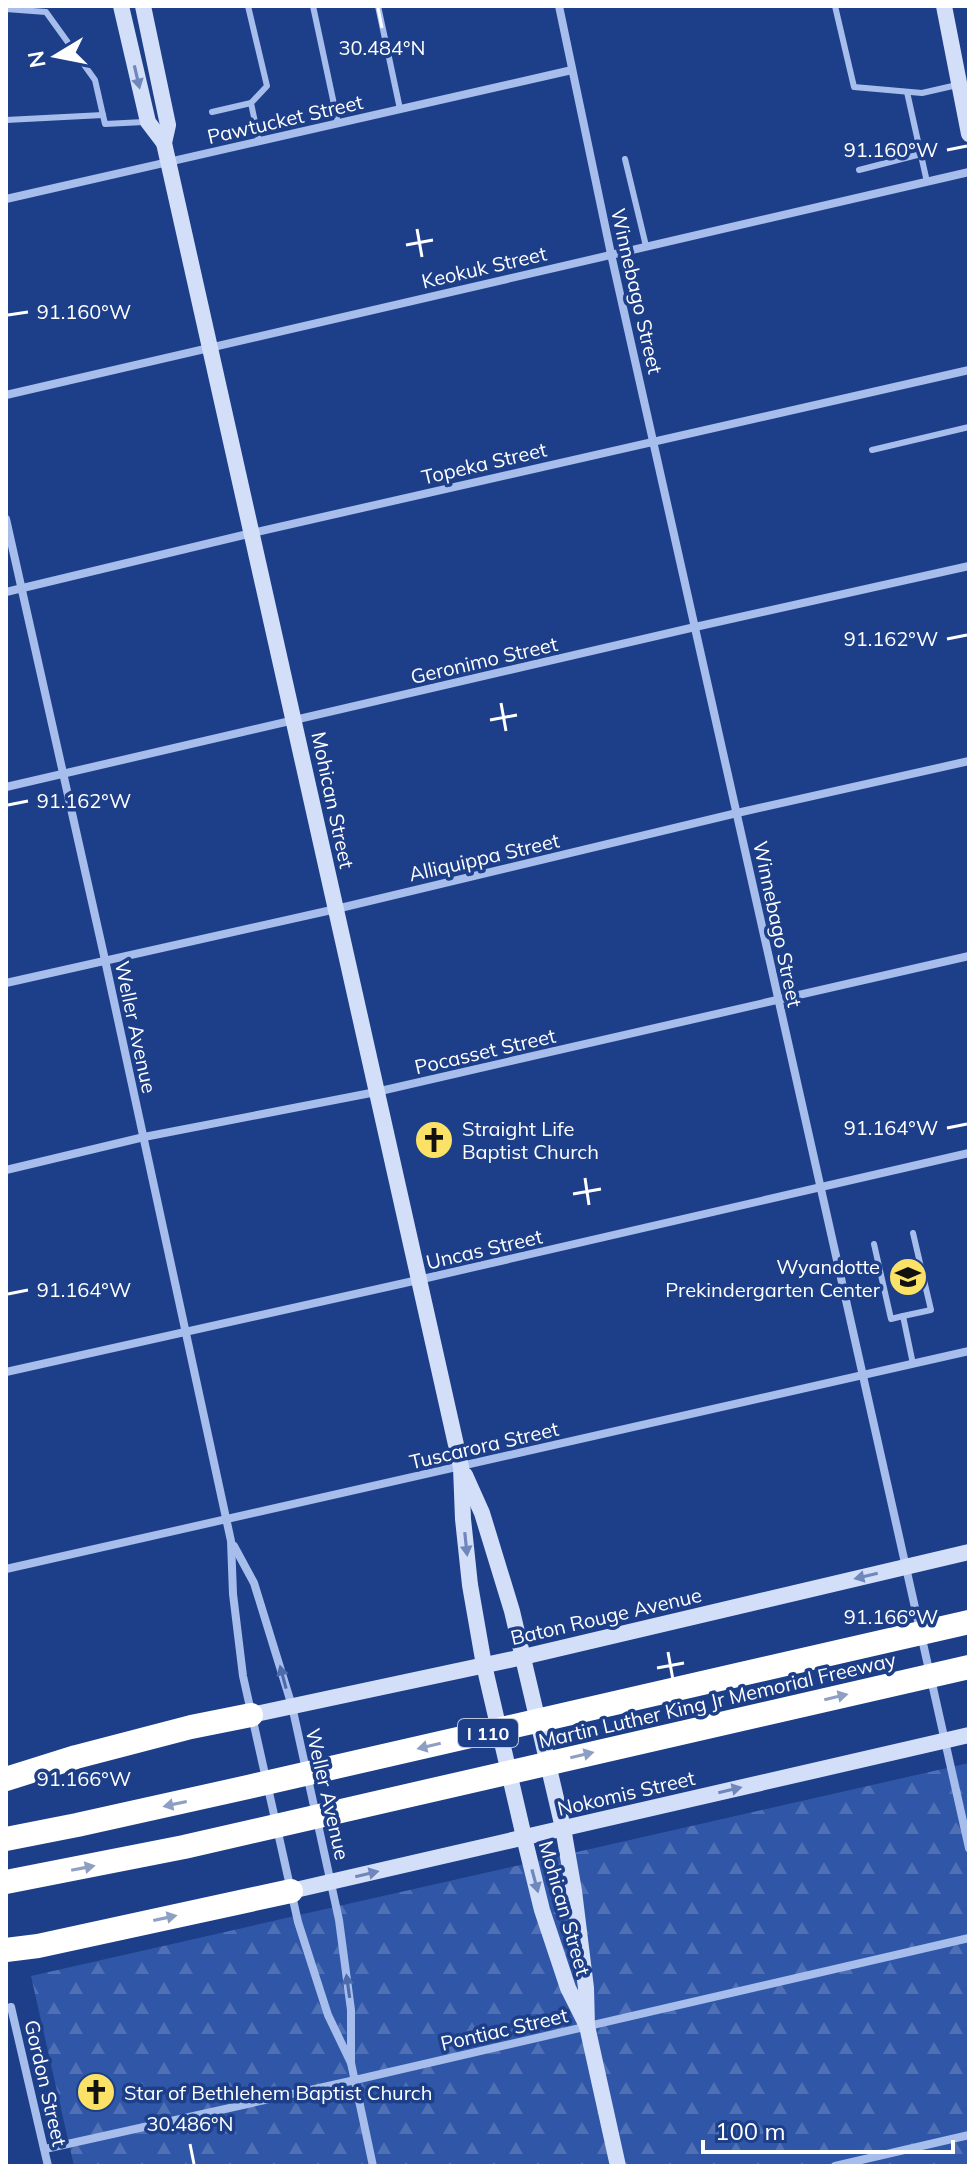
<svg xmlns="http://www.w3.org/2000/svg" width="975" height="2172" viewBox="0 0 975 2172" font-family="Mulish,sans-serif">
<defs>
<pattern id="forest-firs" width="22" height="20" patternUnits="userSpaceOnUse" patternTransform="scale(2)"><rect width="22" height="20" fill="#3057a7"/><path d="M5 1l3.5 6h-7zM16 11l3.5 6h-7z" fill="#4f70b4"/></pattern>
</defs>
<rect width="100%" height="100%" fill="#1d3f89"/>
<path fill="url(#forest-firs)" d="M969 1763V2166H74L31 1976Z"/>
<g fill="none" stroke-linecap="round" stroke-linejoin="round">
<g stroke="#a7beec" stroke-width="6">
<path d="M248 6 267 86 251 103 259 141"/>
<path d="M313 6 338 123"/>
<path d="M378 6 400 109"/>
<path d="M835 6 854 87 922 93 957 85"/>
<path d="M6 9 46 12 95 80 105 124 144 122"/>
<path d="M907 92 927 182"/>
<path d="M212 112 251 103"/>
<path d="M6 120 103 115"/>
<path d="M625 159 646 246"/>
<path d="M859 170 921 154"/>
<path d="M872 450 969 427"/>
<path d="M874 1244 891 1319 903 1316 913 1364"/>
<path d="M903 1316 931 1310 913 1233"/>
</g>
<g stroke="#a7beec" stroke-width="8">
<path d="M559 6 611 254 969 1848"/>
<path d="M6 199 572 70"/>
<path d="M6 395 969 172"/>
<path d="M6 519 105 960 231 1541 233 1594 243 1676 298 1922 328 2015 351 2063"/>
<path d="M6 592 252 533 969 370"/>
<path d="M6 787 695 627 969 566"/>
<path d="M6 983 336 909 737 813 969 761"/>
<path d="M6 1170 144 1137 376 1092 969 956"/>
<path d="M6 1372 418 1280 969 1153"/>
<path d="M234 1546 254 1583 292 1706 339 1920 351 2010V2063L373 2166"/>
<path d="M6 1569 969 1351"/>
<path d="M11 2007 48 2166"/>
<path d="M45 2149 355 2080 969 1938"/>
<path d="M835 2166 969 2135"/>
</g>
<g stroke="#d3dff9" stroke-width="16">
<path d="M121 6 148 122 164 143"/>
<path d="M143 6 168 125 164 143 461 1467 463 1519 470 1585 484 1665 524 1837 542 1910 568 1988 587 2026"/>
<path d="M944 6 969 134"/>
<path d="M465 1475 482 1513 512 1611 563 1828 574 1891 586 1988 587 2026 618 2166"/>
<path d="M251 1715 523 1657 969 1552"/>
<path d="M291 1891 969 1735"/>
</g>
<g stroke="#fff" stroke-width="24">
<path d="M6 1779 76 1757 191 1727 251 1715"/>
<path d="M6 1950 38 1946 291 1891"/>
</g>
<g stroke="#fff" stroke-width="24">
<path d="M6 1839 77 1825 248 1787 969 1622"/>
<path d="M6 1882 184 1847 969 1667"/>
</g>
</g>
<defs><path id="oneway-solid" d="M-6-.8H1V-3.2L6.5 0L1 3.2V.8H-6Z" transform="scale(2)"/></defs>
<g fill="#6f87bb">
<use href="#oneway-solid" transform="translate(137 77) rotate(77)"/>
<use href="#oneway-solid" transform="translate(466 1544) rotate(84)"/>
<use href="#oneway-solid" transform="translate(866 1576) rotate(167)"/>
<use href="#oneway-solid" transform="translate(730 1790) rotate(-13)"/>
<use href="#oneway-solid" transform="translate(367 1874) rotate(-13)"/>
<use href="#oneway-solid" transform="translate(535 1881) rotate(75)"/>
</g>
<g fill="#4d6bac">
<use href="#oneway-solid" transform="translate(283 1677) rotate(-105)"/>
<use href="#oneway-solid" transform="translate(348 1986) rotate(-98)"/>
</g>
<g fill="#8e9fc4">
<use href="#oneway-solid" transform="translate(836 1697) rotate(-13)"/>
<use href="#oneway-solid" transform="translate(429 1746) rotate(167)"/>
<use href="#oneway-solid" transform="translate(582 1755) rotate(-13)"/>
<use href="#oneway-solid" transform="translate(175 1804) rotate(168)"/>
<use href="#oneway-solid" transform="translate(83 1868) rotate(-11)"/>
<use href="#oneway-solid" transform="translate(165 1918) rotate(-12)"/>
</g>
<path fill="none" stroke="#fff" stroke-width="3" d="M378 8 382 28M947 150 967 146M417 229 422 257M406 245 433 240M8 315 28 312M947 639 967 635M501 703 506 731M490 720 517 715M8 805 28 801M947 1128 967 1124M585 1178 589 1205M573 1194 601 1189M8 1294 28 1290M947 1617 967 1614M668 1652 673 1680M657 1668 684 1663M8 1783 28 1779M190 2144 194 2164"/>
<defs>
<g id="church-disc" transform="scale(2)"><circle r="9.5" fill="#fbe266" stroke="#1d3f89"/><path d="M-1.2-6h2.4v3.5h3.3v2.4h-3.3V6h-2.4V-.1h-3.3v-2.4h3.3Z" fill="#111"/></g>
<g id="school-disc" transform="scale(2)"><circle r="9.5" fill="#fbe266" stroke="#1d3f89"/><path d="M0-5L7-2L0 1L-7-2ZM-4 1L0 2.5L4 1V4Q0 6-4 4Z" fill="#111"/></g>
</defs>
<g fill-rule="evenodd">
<use href="#church-disc" x="434" y="1140"/>
<use href="#school-disc" x="908" y="1277"/>
<use href="#church-disc" x="96" y="2092"/>
</g>
<g text-anchor="middle" dominant-baseline="central" stroke-width="7" stroke-linejoin="round" paint-order="stroke">
<rect fill="#1d3f89" stroke="#bbc5dc" stroke-width="2" x="458" y="1719" width="60" height="28" rx="6"/>
<g font-size="18" font-weight="bold" fill="#fff">
<text x="488" y="1733">I 110</text>
</g>
<g font-size="20" fill="#fff" stroke="#1d3f89">
<text transform="translate(285 119) rotate(-13)">Pawtucket Street</text>
<text transform="translate(484 267) rotate(-13)">Keokuk Street</text>
<text transform="translate(637 291) rotate(77)">Winnebago Street</text>
<text transform="translate(484 463) rotate(-13)">Topeka Street</text>
<text transform="translate(484 660) rotate(-13)">Geronimo Street</text>
<text transform="translate(333 800) rotate(78)">Mohican Street</text>
<text transform="translate(484 857) rotate(-13)">Alliquippa Street</text>
<text transform="translate(778 924) rotate(78)">Winnebago Street</text>
<text transform="translate(136 1027) rotate(78)">Weller Avenue</text>
<text transform="translate(485 1051) rotate(-13)">Pocasset Street</text>
<text transform="translate(484 1249) rotate(-13)">Uncas Street</text>
<text transform="translate(484 1445) rotate(-13)">Tuscarora Street</text>
<text transform="translate(606 1616) rotate(-13)">Baton Rouge Avenue</text>
<text transform="translate(717 1700) rotate(-13)">Martin Luther King Jr Memorial Freeway</text>
<text transform="translate(626 1793) rotate(-13)">Nokomis Street</text>
<text transform="translate(328 1794) rotate(77)">Weller Avenue</text>
<text transform="translate(565 1908) rotate(74)">Mohican Street</text>
<text transform="translate(504 2029) rotate(-13)">Pontiac Street</text>
<text transform="translate(46 2083) rotate(77)">Gordon Street</text>
</g>
<g font-size="20" fill="#fff" stroke="#1d3f89" text-anchor="start">
<text x="462" y="1128">Straight Life<tspan x="462" dy="23">Baptist Church</tspan></text>
<text x="880" y="1266" text-anchor="end">Wyandotte<tspan x="880" dy="23">Prekindergarten Center</tspan></text>
<text x="124" y="2092">Star of Bethlehem Baptist Church</text>
</g>
</g>
<g font-size="20" text-anchor="middle" fill="#fff" stroke="#1d3f89" stroke-width="7" stroke-linejoin="round" paint-order="stroke">
<text x="382" y="55">30.484°N</text>
<text x="891" y="157">91.160°W</text>
<text x="84" y="319">91.160°W</text>
<text x="891" y="646">91.162°W</text>
<text x="84" y="808">91.162°W</text>
<text x="891" y="1135">91.164°W</text>
<text x="84" y="1297">91.164°W</text>
<text x="891" y="1624">91.166°W</text>
<text x="84" y="1786">91.166°W</text>
<text x="190" y="2131">30.486°N</text>
</g>
<rect width="975" height="2172" fill="none" stroke="#ffffff" stroke-width="16"/>
<g transform="translate(56 56) rotate(260)" stroke="#1d3f89" stroke-width="6" paint-order="stroke">
<path d="M0-6L14 30L0 20L-14 30Z" fill="#ffffff"/>
<text y="-12" font-size="22" font-weight="bold" text-anchor="middle" fill="#ffffff">N</text>
</g>
<path d="M703 2140v12h250v-12" fill="none" stroke="#ffffff" stroke-width="4"/>
<text x="715" y="2140" font-size="24" fill="#ffffff" stroke="#1d3f89" stroke-width="6" paint-order="stroke">100 m</text>
</svg>
